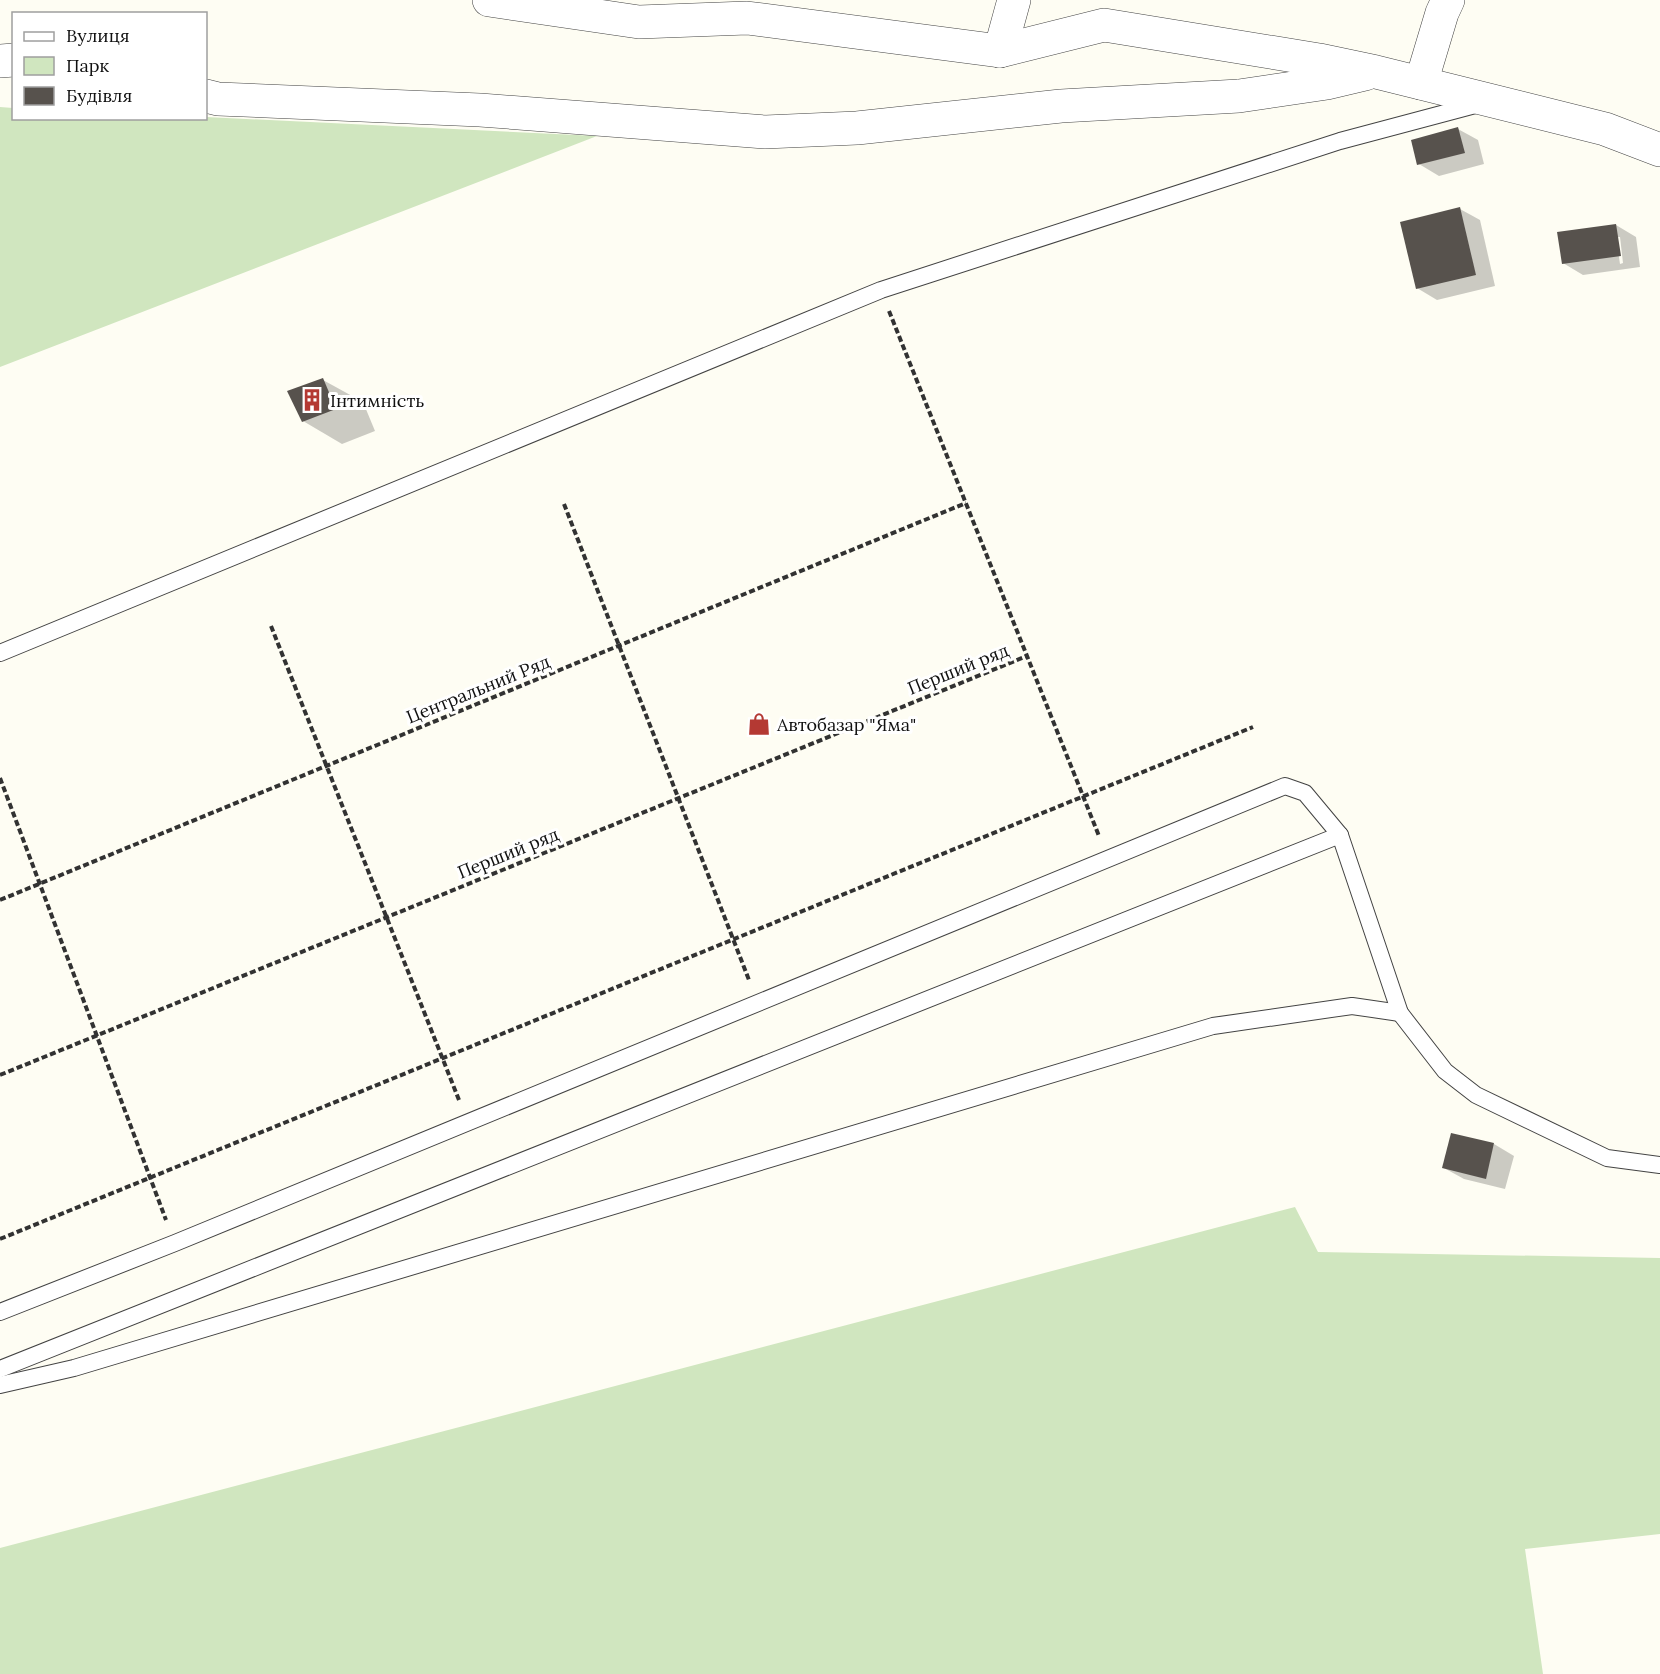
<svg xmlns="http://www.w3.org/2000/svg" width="1660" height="1674" viewBox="0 0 1660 1674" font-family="Lora,serif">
<rect width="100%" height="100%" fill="#fefdf3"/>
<g fill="#d0e6bf">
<path d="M0 107 13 108 14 118 206 117 597 136 0 367Z"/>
<path d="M1295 1207 1318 1252 1660 1258V1534L1525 1549 1543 1674H0V1548Z"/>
</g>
<g fill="#0003" fill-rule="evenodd">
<path d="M1458 129 1478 140 1484 164 1439 176 1419 164Z"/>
<path d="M1460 209 1480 220 1495 286 1437 300 1417 288Z"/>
<path d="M1616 225 1636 237 1640 267 1583 275 1563 263ZM1616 237H1620L1623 263 1620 264Z"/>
<path d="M323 380 363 402 375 431 342 444 303 421Z"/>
<path d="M1494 1144 1514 1156 1505 1189 1464 1179 1444 1168Z"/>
</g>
<g fill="#57524d">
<path d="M1458 127 1465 153 1417 165 1411 140Z"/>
<path d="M1460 207 1476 275 1416 289 1400 222Z"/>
<path d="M1616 224 1621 256 1562 264 1557 232Z"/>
<path d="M323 378 336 409 302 422 287 391Z"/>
<path d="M1451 1133 1494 1143 1486 1179 1442 1168Z"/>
</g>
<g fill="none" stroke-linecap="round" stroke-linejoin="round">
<g stroke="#434343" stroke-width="18">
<g id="lane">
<path d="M0 653 881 290 1340 141 1479 104"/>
<path d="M0 1312 175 1243 1285 786 1305 793 1340 835 1400 1013 1445 1071 1476 1095 1607 1158 1660 1165"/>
<path d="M0 1369 1340 835"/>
<path d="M0 1385 74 1368 1213 1026 1352 1006 1400 1013"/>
</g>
</g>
<g stroke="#434343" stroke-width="34">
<g id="street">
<path d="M489 0 639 22 747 18 1000 51 1104 25 1319 60 1376 72 1605 129 1660 150"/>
<path d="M1000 51 1014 0"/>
<path d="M0 61 14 60"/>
<path d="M1421 83 1442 13 1448 0"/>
<path d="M206 96 218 99 480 110 765 132 857 128 1061 106 1239 96 1327 83 1365 74"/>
</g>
</g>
<g stroke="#323232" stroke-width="4" stroke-dasharray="6 3" stroke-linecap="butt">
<path d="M889 311 1099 836"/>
<path d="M564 504 749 980"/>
<path d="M271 626 459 1100"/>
<path d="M0 778 166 1220"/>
<path d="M0 900 966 503"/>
<path d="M0 1075 1027 656"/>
<path d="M0 1239 1253 727"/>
</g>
<use href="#lane" stroke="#fff" stroke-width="16"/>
<use href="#street" stroke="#fff" stroke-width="33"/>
</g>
<defs>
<g id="building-bare" transform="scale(1.8)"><path d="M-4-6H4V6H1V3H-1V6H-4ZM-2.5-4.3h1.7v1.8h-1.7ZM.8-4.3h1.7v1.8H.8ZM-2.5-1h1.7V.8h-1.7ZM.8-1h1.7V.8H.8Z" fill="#b43933" stroke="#fff" stroke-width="2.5" paint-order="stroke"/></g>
<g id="shop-bare" transform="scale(1.8)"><path d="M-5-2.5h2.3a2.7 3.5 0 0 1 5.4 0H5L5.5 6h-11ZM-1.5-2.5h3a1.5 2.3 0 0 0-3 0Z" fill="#b43933" stroke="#fff" stroke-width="2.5" paint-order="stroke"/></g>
</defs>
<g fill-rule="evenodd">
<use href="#building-bare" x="312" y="400"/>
<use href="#shop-bare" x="759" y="724"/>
</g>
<g text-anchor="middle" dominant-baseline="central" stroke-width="6" stroke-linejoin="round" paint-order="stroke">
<g font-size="18" fill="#101010" stroke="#fff" text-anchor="start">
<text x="330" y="400">Інтимність</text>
<text x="777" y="724">Автобазар "Яма"</text>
</g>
<g font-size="18" fill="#101010" stroke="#fff">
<text transform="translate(958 669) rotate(-22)">Перший ряд</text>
<text transform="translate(478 689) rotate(-22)">Центральний Ряд</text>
<text transform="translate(508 853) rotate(-22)">Перший ряд</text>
</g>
</g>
<rect x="12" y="12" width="195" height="108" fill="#ffffff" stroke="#9f9f9f" stroke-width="1.5"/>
<rect x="24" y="32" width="30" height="9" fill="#ffffff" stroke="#9f9f9f" stroke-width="1.5"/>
<text x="66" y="42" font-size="18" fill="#101010">Вулиця</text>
<rect x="24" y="57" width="30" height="18" fill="#d0e6bf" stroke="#9f9f9f" stroke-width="1.5"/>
<text x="66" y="72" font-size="18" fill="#101010">Парк</text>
<rect x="24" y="87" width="30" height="18" fill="#57524d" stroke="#9f9f9f" stroke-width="1.5"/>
<text x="66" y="102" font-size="18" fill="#101010">Будівля</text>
</svg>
